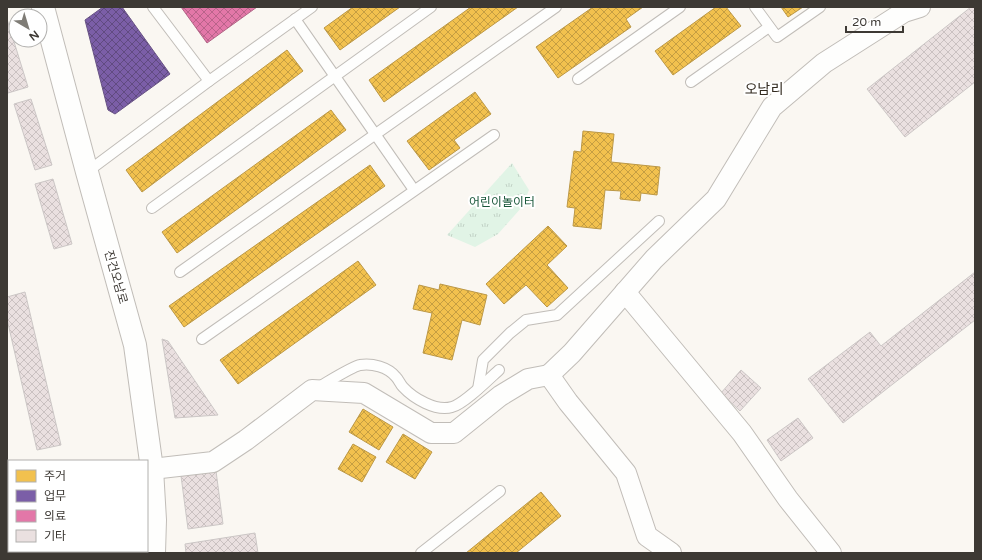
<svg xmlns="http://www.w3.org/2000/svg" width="982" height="560" viewBox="0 0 982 560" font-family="'Varela Round','Noto Sans KR',sans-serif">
<defs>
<pattern id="grass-tufts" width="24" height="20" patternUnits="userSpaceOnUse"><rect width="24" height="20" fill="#e1f4e6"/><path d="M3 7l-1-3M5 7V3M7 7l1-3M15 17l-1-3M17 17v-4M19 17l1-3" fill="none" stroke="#c2d2c6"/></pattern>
<pattern id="homes-cross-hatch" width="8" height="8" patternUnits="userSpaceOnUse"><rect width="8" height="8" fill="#f2c14e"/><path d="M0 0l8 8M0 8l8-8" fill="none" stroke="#c59e42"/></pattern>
<pattern id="offices-cross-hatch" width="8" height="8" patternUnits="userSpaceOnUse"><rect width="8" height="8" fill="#7b5ea7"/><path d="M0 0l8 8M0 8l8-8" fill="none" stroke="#614b81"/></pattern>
<pattern id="health-cross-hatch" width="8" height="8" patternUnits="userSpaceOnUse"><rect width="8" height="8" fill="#e377a8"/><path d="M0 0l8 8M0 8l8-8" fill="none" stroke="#b9638a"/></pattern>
<pattern id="building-cross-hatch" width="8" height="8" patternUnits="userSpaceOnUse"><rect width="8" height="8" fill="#eae0e0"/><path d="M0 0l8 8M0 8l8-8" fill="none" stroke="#cac1c1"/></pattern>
</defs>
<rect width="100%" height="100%" fill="#faf7f2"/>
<path fill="url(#grass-tufts)" d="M512 163 529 190 522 207 498 234 475 247 447 235Z"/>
<g fill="url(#homes-cross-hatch)" stroke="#bc9846">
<path d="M353 7H400L340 50 324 28Z"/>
<path d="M471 7H518L384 102 369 80Z"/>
<path d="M593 7H643L626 19 631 27 558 78 536 47Z"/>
<path d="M716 7H726L741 26 673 75 655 51Z"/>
<path d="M781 7H803L788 17Z"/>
<path d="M287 50 303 71 142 192 126 170Z"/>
<path d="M475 92 491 114 454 140 460 148 429 170 407 141Z"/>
<path d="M331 110 346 130 177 253 162 232Z"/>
<path d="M583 131 614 134 611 162 660 167 657 195 641 193 640 201 620 199 621 191 605 190 601 229 573 226 575 208 567 207 574 151 581 152Z"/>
<path d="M370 165 385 186 184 327 169 306Z"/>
<path d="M548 226 567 246 547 265 568 288 547 307 526 285 504 304 486 284Z"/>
<path d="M358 261 376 285 238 384 220 360Z"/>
<path d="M440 284 487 295 480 325 462 320 452 360 423 353 432 313 413 309 419 285 439 290Z"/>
<path d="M363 409 393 427 379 450 349 432Z"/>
<path d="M403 434 432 452 415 479 386 462Z"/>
<path d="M353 444 376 457 362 482 338 469Z"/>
<path d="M541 492 561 516 516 553H466Z"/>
</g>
<path fill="url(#offices-cross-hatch)" stroke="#685384" d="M103 7H122L170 74 115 114 108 110 85 20Z"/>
<path fill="url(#health-cross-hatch)" stroke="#b16485" d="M181 7H257L207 43Z"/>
<g fill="url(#building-cross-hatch)" stroke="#ccc7c6">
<path d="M971 7H975V82L905 137 867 89Z"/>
<path d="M7 19 28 87 8 93 7 88Z"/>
<path d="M31 99 52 165 35 170 14 104Z"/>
<path d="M53 179 72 244 54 249 35 184Z"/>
<path d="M975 272V320L843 423 808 379 870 332 881 346Z"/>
<path d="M25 292 61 445 37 450 7 319V297Z"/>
<path d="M162 339 168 341 218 415 175 418Z"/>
<path d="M741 370 761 388 740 411 721 393Z"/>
<path d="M798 418 813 438 781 461 767 440Z"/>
<path d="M216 471 223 524 188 529 181 476Z"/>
<path d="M9 528V551H56L55 553H12L7 551V534Z"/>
<path d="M255 533 258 553H186L185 544Z"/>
<path d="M69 551H117L119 553H69Z"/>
</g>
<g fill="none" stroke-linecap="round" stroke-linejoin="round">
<g stroke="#c1bdb8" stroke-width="12">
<g id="lane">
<path d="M153 7 209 81"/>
<path d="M755 7 777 37 820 7"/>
<path d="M295 19 414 190"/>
<path d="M578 79 680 7"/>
<path d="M691 82 769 27"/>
<path d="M87 172 209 81 312 7"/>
<path d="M152 208 431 7"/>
<path d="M180 272 556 7"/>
<path d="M202 339 494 135"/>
<path d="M317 388C326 383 353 366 360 365 372 363 388 367 396 377 399 380 400 384 403 387 413 398 436 412 452 407 464 404 489 379 499 370"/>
<path d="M478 389 483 360 510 333 526 320 557 315 659 221"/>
<path d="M421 553 500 491"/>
</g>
</g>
<g stroke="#c1bdb8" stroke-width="22">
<g id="street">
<path d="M625 292 742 433 788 499 831 553"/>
<path d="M549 375 572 353 654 259 716 199 772 107 824 63 904 12 920 7"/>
<path d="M152 469 213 462 246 440 312 390 364 393 431 433H454L500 396 528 379 549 375 568 402 626 473 647 536 671 553"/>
<path d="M7 510 9 511"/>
</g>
</g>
<g stroke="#c1bdb8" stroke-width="24">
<path id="secondary" d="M43 7 87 172 135 345 152 469 155 520 154 553"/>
</g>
<use href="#lane" stroke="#fefefd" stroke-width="10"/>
<use href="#street" stroke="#fefefd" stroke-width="20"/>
<use href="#secondary" stroke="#fefefd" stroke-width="22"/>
</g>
<g text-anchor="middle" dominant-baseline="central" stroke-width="4" stroke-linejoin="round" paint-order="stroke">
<g font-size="12" fill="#185639" stroke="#fff">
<text x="502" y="202">어린이놀이터</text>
</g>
<g font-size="12" fill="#3d3934" stroke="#fff">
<text transform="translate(116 277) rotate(74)">진건오남로</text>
</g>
<g font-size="14" fill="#332b20" stroke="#fff">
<text x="764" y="89">오남리</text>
</g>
</g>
<rect width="982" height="560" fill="none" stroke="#3d3934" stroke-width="16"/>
<rect x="8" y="460" width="140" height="92" fill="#ffffff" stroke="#b1b0ae"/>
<rect x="16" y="470" width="20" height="12" fill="#f2c14e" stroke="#b1b0ae"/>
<text x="44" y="480" font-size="12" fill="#3d3934">주거</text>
<rect x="16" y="490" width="20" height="12" fill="#7b5ea7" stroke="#b1b0ae"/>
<text x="44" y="500" font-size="12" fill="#3d3934">업무</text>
<rect x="16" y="510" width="20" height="12" fill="#e377a8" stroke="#b1b0ae"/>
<text x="44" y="520" font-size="12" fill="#3d3934">의료</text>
<rect x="16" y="530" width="20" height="12" fill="#eae0e0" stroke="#b1b0ae"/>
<text x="44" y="540" font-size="12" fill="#3d3934">기타</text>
<g transform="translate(28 28) rotate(142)"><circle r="19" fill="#ffffff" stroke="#b1b0ae"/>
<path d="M0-3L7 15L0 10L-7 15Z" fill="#7f7c76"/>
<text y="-6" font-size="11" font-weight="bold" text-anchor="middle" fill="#3d3934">N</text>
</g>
<path d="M846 26v6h57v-6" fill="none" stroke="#3d3934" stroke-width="2"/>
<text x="852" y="26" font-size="12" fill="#3d3934" stroke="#ffffff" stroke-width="3" paint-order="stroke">20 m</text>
</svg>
